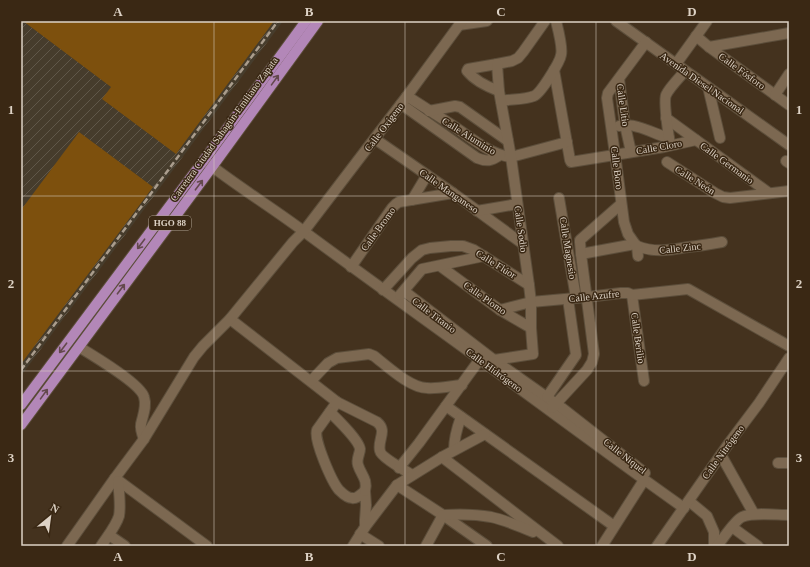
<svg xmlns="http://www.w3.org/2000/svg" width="810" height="567" viewBox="0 0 810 567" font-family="'Times New Roman',serif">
<defs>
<pattern id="industrial-furrows" width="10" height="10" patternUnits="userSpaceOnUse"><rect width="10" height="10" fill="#463c2c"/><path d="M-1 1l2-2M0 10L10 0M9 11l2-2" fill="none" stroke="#605749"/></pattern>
</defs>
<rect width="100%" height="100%" fill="#44321e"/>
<path fill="url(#industrial-furrows)" d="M21 21H283L21 376Z"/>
<g fill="#7d500d">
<path d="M23 21H274L176 154 102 99 111 87Z"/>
<path d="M79 132 153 187 21 364V210Z"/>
</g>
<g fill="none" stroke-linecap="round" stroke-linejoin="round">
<g stroke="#5c4e3b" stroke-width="12">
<g id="minor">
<path d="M616 21 789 145"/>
<path d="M459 25 487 21"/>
<path d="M696 36 709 47 789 105"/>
<path d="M709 47 789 33"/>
<path d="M676 64 707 21"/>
<path d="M554 70 570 160 571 162 664 147 696 140"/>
<path d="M619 79 625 125 631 152"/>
<path d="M708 87 720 138"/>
<path d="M499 91C488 87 475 81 467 71L468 69 497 64 512 61 518 58 523 52 545 21"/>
<path d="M775 95 789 74"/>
<path d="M407 96C422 106 437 115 452 125 469 136 490 155 511 157L567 142"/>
<path d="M501 101C511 99 524 100 534 96 541 93 560 62 561 55 563 48 558 29 556 21"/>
<path d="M401 104 477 158C487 162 491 161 500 155"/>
<path d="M429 111 455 106 460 107 508 141"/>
<path d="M666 118 769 193"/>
<path d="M619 126C625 125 632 125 638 127 649 130 658 135 669 138"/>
<path d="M375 139 453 193 523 244"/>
<path d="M670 145C669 137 663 102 666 95 669 88 680 77 685 71"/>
<path d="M205 161C238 187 273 208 306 233 364 276 423 318 482 361 549 410 616 460 684 508"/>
<path d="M786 161 789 163"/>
<path d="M667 162 715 193 723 197 730 198 789 191"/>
<path d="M559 198 576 298"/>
<path d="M412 200 427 175"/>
<path d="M477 211 517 204"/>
<path d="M637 246C655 253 670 250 688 247 699 246 711 244 722 242"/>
<path d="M581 254 635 244"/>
<path d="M638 256 637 246 635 244 628 234 624 222 615 154 607 98 608 93 646 42"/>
<path d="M440 266 500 310 531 328"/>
<path d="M351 267 392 208 396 204 399 202 453 193"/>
<path d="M383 290 412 258 422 250 430 248 451 246H463L474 250 529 285"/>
<path d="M404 291 494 360 562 408 645 473"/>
<path d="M400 295 422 269 484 256"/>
<path d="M632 295 644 381"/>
<path d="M500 310 531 302 587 297 621 293H628L632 295 688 289 789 346"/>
<path d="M230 319 337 402 377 422C388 431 377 440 380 451 381 457 406 471 412 475"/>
<path d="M79 347C92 355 141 384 144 397 147 406 143 415 141 424 140 429 142 434 144 439"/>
<path d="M494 360 533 354 531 328V302L529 285 511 157 499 91 497 64"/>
<path d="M311 381 328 363 337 358 369 354 374 356C387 366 410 388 427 388 438 389 450 386 462 385"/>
<path d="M547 397 576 355 568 299"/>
<path d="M337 402 317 430C313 439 332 482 339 490 342 493 347 498 352 498 357 499 361 494 365 491L366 505 365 520V527"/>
<path d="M446 406 614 526"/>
<path d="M552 408 587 370 592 362 594 354 581 254 580 242V240L621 204"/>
<path d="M330 412C337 419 359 440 360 449 360 454 356 459 358 465 361 475 368 479 365 491"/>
<path d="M454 450C454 438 457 428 461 417"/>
<path d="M721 455 754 514"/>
<path d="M442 457 558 546"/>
<path d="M778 463H789"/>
<path d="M399 468 419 443 480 359"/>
<path d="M115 478 207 546"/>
<path d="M397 485 443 515 487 546"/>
<path d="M689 501 707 516 714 532V546"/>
<path d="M732 527 758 546"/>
<path d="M360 534 379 546"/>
<path d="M109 535 125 546"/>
<path d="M67 546 115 478 144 439 194 357 203 346 230 319 293 242 304 231 407 96 462 21"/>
<path d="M101 546C107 537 116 526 119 516 121 505 119 492 118 481"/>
<path d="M353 546 365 527 397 485 442 457 485 434"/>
<path d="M426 546 443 515C459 514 475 514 491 517 505 520 519 526 533 532"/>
<path d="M602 546 644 480"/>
<path d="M657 546 729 443 759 403 789 358"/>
<path d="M717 546C723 539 735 520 742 517 752 512 777 515 789 515"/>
</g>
</g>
<g stroke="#5c4e3b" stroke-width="12">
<g id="major">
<path d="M21 405 204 160 306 21"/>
<path d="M21 425 212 167 318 21"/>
</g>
</g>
<use href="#minor" stroke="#7c6851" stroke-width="10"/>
<use href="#major" stroke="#b387b8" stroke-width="10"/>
<path stroke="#aa9d8d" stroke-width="2.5" stroke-dasharray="6 3" stroke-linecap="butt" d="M21 370 278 21"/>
</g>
<defs><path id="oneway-shaft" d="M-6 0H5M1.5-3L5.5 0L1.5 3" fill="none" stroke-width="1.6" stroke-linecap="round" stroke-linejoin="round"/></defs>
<g stroke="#64494d">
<use href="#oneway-shaft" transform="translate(275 80) rotate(-54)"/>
<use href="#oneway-shaft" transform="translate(199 185) rotate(-53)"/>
<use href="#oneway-shaft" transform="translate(141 244) rotate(127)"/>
<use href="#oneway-shaft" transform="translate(121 289) rotate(-53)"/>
<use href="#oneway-shaft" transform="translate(63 348) rotate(127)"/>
<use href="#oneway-shaft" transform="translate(44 394) rotate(-54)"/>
</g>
<path fill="none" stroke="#ddd2c5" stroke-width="1" stroke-opacity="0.55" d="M214 21V546M405 21V546M596 21V546M21 196H789M21 371H789"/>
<g text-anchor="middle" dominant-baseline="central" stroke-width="3" stroke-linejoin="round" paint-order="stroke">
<rect fill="#3a2814" stroke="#ac9f90" stroke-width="1" x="149" y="216" width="42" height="14" rx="3"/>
<g font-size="9" font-weight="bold" fill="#ddd2c5">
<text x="170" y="223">HGO 88</text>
</g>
<g font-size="10" fill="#ddd2c5" stroke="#3a2814">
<text transform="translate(742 71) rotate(36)">Calle Fósforo</text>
<text transform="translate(702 83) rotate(35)">Avenida Diesel Nacional</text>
<text transform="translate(623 105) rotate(82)">Calle Litio</text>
<text transform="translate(384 127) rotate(-53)">Calle Oxígeno</text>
<text transform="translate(224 129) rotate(-54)">Carretera Ciudad Sahagún-Emiliano Zapata</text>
<text transform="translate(469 136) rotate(32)">Calle Aluminio</text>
<text transform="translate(659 147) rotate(-10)">Calle Cloro</text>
<text transform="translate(727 163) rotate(36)">Calle Germanio</text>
<text transform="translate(617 168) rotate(83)">Calle Boro</text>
<text transform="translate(695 180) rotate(32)">Calle Neón</text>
<text transform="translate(449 191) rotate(35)">Calle Manganeso</text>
<text transform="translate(378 229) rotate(-54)">Calle Bromo</text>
<text transform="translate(521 229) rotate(82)">Calle Sodio</text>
<text transform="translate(568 248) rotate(81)">Calle Magnesio</text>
<text transform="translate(680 248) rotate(-6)">Calle Zinc</text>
<text transform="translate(496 264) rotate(32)">Calle Flúor</text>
<text transform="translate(594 296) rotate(-6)">Calle Azufre</text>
<text transform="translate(485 298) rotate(35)">Calle Plomo</text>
<text transform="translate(434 315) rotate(37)">Calle Titanio</text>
<text transform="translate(638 338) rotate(82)">Calle Berilio</text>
<text transform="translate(494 370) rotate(36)">Calle Hidrógeno</text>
<text transform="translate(723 452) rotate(-54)">Calle Nitrógeno</text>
<text transform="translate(625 456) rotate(38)">Calle Níquel</text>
</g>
</g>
<rect width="810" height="567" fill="none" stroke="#3a2814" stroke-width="44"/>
<g transform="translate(50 517) rotate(29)" stroke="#3a2814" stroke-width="3" paint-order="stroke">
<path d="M0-3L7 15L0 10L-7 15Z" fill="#ddd2c5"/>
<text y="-6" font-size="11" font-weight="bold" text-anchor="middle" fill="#ddd2c5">N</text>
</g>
<rect x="22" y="22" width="766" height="523" fill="none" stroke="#ddd2c5" stroke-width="1.5"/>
<g font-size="13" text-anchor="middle" font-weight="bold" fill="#ddd2c5">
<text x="118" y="16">A</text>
<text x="309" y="16">B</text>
<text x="501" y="16">C</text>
<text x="692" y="16">D</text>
<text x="11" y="114">1</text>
<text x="799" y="114">1</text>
<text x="11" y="288">2</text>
<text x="799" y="288">2</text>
<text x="11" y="462">3</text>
<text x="799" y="462">3</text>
<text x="118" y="561">A</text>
<text x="309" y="561">B</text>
<text x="501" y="561">C</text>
<text x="692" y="561">D</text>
</g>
</svg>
